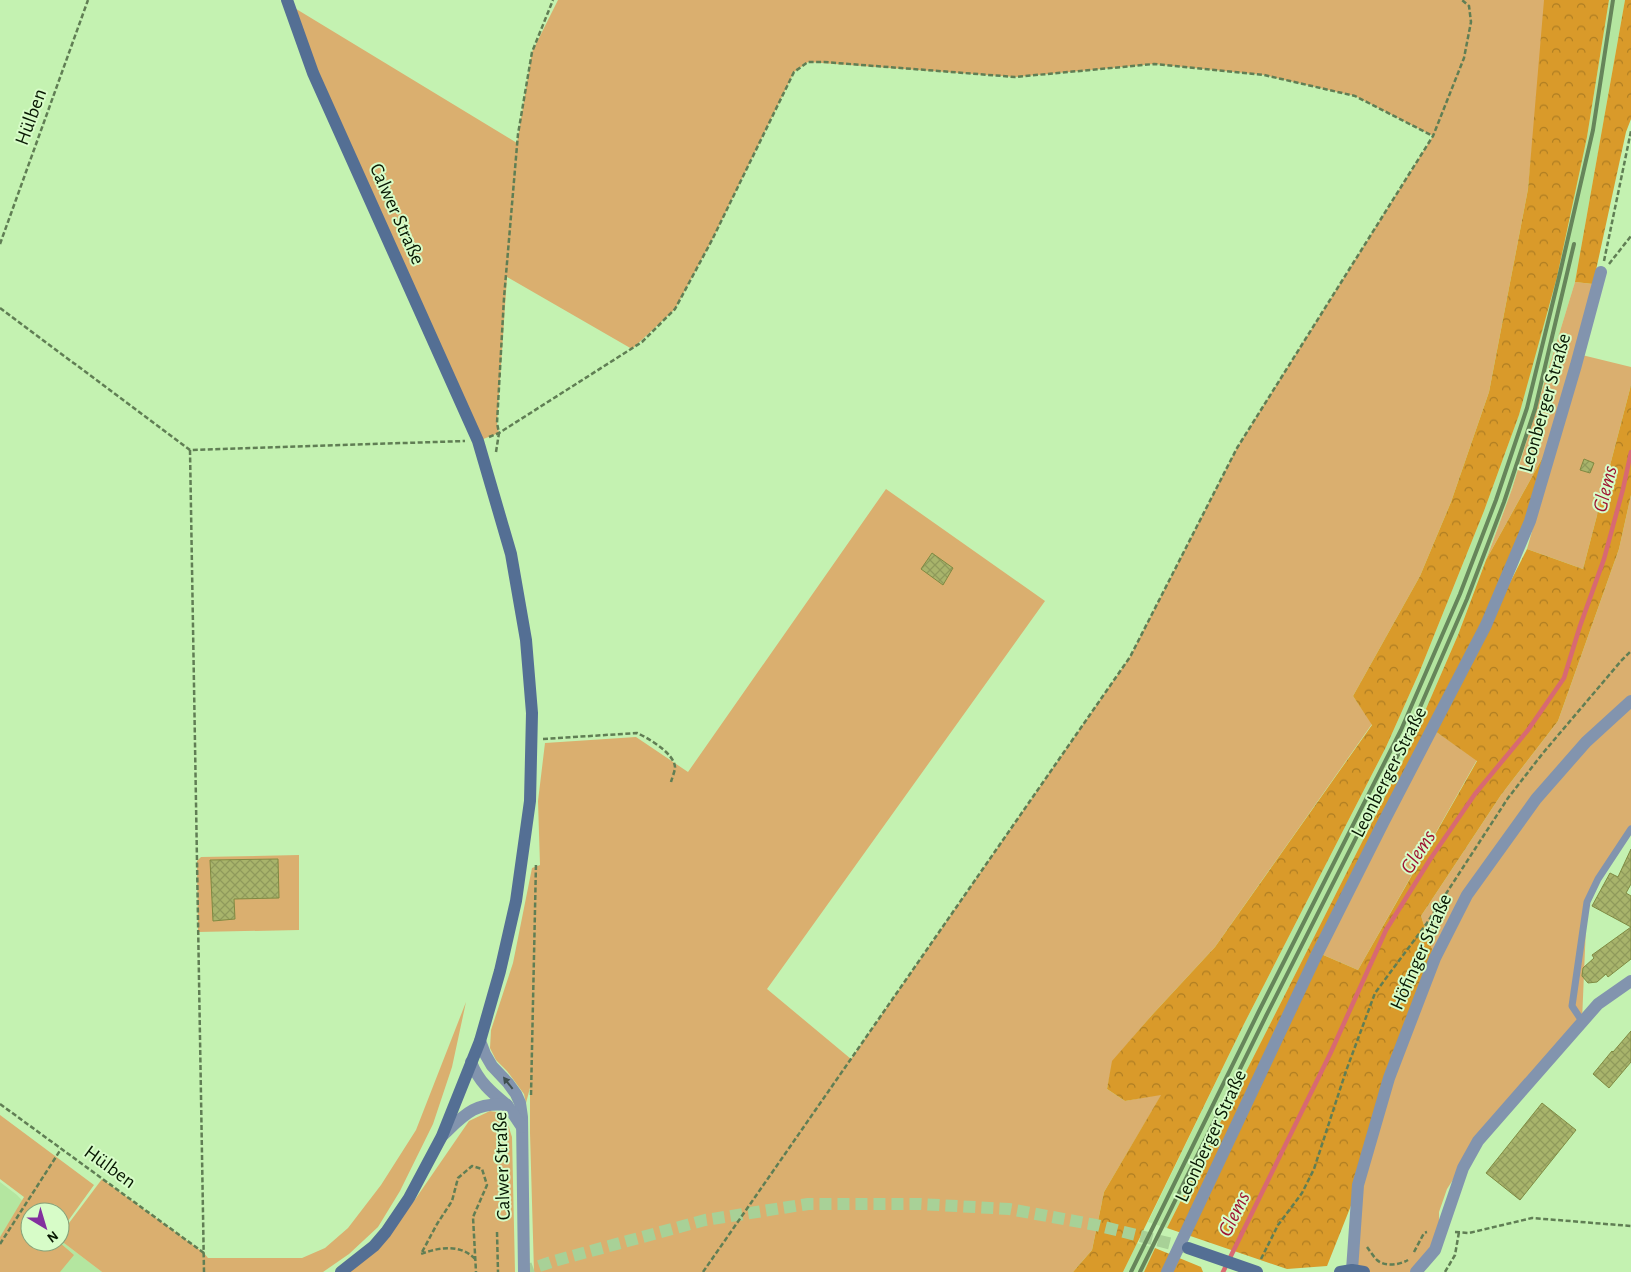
<svg xmlns="http://www.w3.org/2000/svg" width="1631" height="1272" viewBox="0 0 1631 1272" font-family="'Alegreya Sans',sans-serif">
<defs>
<pattern id="forest-crowns" width="20" height="18" patternUnits="userSpaceOnUse" patternTransform="scale(1.25)"><rect width="20" height="18" fill="#d99a2a"/><path d="M2 6a3 3 0 1 1 6 0M12 15a3 3 0 1 1 6 0" fill="none" stroke="#ae7d22"/></pattern>
<pattern id="building-cross-hatch" width="8" height="8" patternUnits="userSpaceOnUse" patternTransform="scale(1.25)"><rect width="8" height="8" fill="#a8b46b"/><path d="M0 0l8 8M0 8l8-8" fill="none" stroke="#8f9a5b"/></pattern>
</defs>
<rect width="100%" height="100%" fill="#c4f2b1"/>
<g fill="#b4e6a0">
<path d="M1609 0H1625L1575 282 1512 489 1458 635 1406 755 1167 1228 1148 1222 1244 1024 1386 747 1419 673 1484 511 1519 415 1587 137Z"/>
<path d="M0 1182 17 1195 33 1212H30V1242H60V1240L102 1272H0Z"/>
<path d="M1137 1243 1155 1248 1144 1272H1123Z"/>
</g>
<g fill="#daaf6f">
<path d="M558 0H1547L1528 189 1489 392 1451 502 1420 576 1353 696 1372 724 1215 947 1152 1015 1113 1061 1107 1089 1125 1101 1162 1094 1104 1192 1092 1250 1073 1272H534L530 1133V1088L526 1103 524 1094 507 1071 496 1060 490 1048 491 1030 513 963 532 868 540 865 538 801 545 743 636 737 688 772 886 489 1045 601 767 989 851 1059 1130 657 1237 448 1433 136 1355 96 1264 75 1154 64 1015 77 808 62 794 72 712 240 675 309 632 349 507 277 497 423 499 433 478 441 288 4 517 143 532 52Z"/>
<path d="M1575 282 1593 284 1549 446 1486 560 1512 489Z"/>
<path d="M1582 355 1631 367V385L1583 569 1527 549Z"/>
<path d="M1631 495V829L1587 902 1582 1021 1478 1141 1447 1189 1439 1212V1231L1416 1272H1356L1358 1185 1435 958 1421 916 1501 795 1558 721 1619 549Z"/>
<path d="M1435 731 1477 760 1358 970 1321 954Z"/>
<path d="M299 855V930L198 932 197 861 201 857Z"/>
<path d="M466 1002 452 1067 433 1124 400 1191 378 1227 349 1254 323 1272H102L60 1240V1235L102 1179 204 1253 208 1258H302L325 1248 348 1228 381 1185 416 1130Z"/>
<path d="M490 1111C507 1113 507 1122 512 1137L515 1272H350L414 1201 469 1121Z"/>
<path d="M0 1115 94 1185 60 1232V1212H30V1242H59L74 1255 60 1272H0V1237L24 1197 0 1179Z"/>
</g>
<g fill="url(#forest-crowns)">
<path d="M1544 0H1609L1587 137 1557 277 1519 415 1484 511 1419 673 1386 747 1244 1024 1123 1272H1073L1092 1250 1104 1192 1161 1095 1125 1101 1107 1089 1112 1061 1152 1015 1215 947 1372 725 1353 696 1420 576 1451 502 1489 392 1528 189Z"/>
<path d="M1625 0H1631V119L1626 132 1593 284 1575 282Z"/>
<path d="M1631 385V495L1619 549 1558 721 1501 795 1421 916 1435 958 1358 1188 1327 1266 1287 1269 1167 1228 1406 755 1458 635 1486 560 1549 446 1527 518 1484 623 1321 954 1358 970 1477 761 1435 731 1527 549 1583 569Z"/>
<path d="M1155 1248 1201 1267 1203 1272H1144Z"/>
</g>
<g fill="none" stroke-linecap="round" stroke-linejoin="round">
<path stroke="#d86972" stroke-width="4.5" d="M1223 1272 1331 1052 1386 930 1431 858 1475 794 1528 730 1564 678 1580 626 1604 559 1623 489 1631 452"/>
</g>
<g fill="url(#building-cross-hatch)" stroke="#7f8a42">
<path d="M1584 459 1594 463 1590 473 1580 470Z"/>
<path d="M932 553 953 568 943 585 921 569Z"/>
<path d="M1631 849V884L1626 893 1631 896V959L1608 977 1606 974 1597 982 1588 983 1582 976 1583 968 1594 958 1592 955 1631 927 1592 906 1610 873 1618 877Z"/>
<path d="M278 859 279 898 234 899 235 919 213 921 210 860Z"/>
<path d="M1631 1031V1062L1609 1088 1593 1074 1612 1051 1613 1052Z"/>
<path d="M1542 1103 1576 1130 1520 1200 1486 1173Z"/>
</g>
<g fill="none" stroke-linecap="round" stroke-linejoin="round">
<path stroke="#a8d197" stroke-width="12" stroke-dasharray="12 6" stroke-linecap="butt" d="M522 1272 554 1261 705 1220 808 1204H920L1009 1209 1096 1225 1188 1248"/>
<g stroke="#607e54" stroke-width="2.5" stroke-dasharray="5 2.5" stroke-linecap="butt">
<path d="M0 244 88 0"/>
<path d="M1604 261 1631 131"/>
<path d="M1609 264 1631 236"/>
<path d="M0 308 190 450 465 441"/>
<path d="M489 437 499 433 642 342 675 309 712 240 794 72 808 62H824L1015 77 1154 64 1264 75 1355 96 1433 136"/>
<path d="M190 450 204 1272"/>
<path d="M496 452 499 433 497 423 504 298 518 134 532 52 553 0"/>
<path d="M543 739 637 733C648 738 674 753 675 767 675 771 672 778 671 782"/>
<path d="M531 1095 536 863"/>
<path d="M0 1104 204 1253"/>
<path d="M497 1232 498 1272"/>
<path d="M1455 1232 1469 1233 1532 1218 1631 1226"/>
<path d="M0 1244 61 1149"/>
<path d="M1367 1247C1370 1251 1373 1256 1377 1260 1385 1267 1399 1265 1408 1260"/>
<path d="M1414 1252 1424 1233 1427 1232"/>
<path d="M475 1259C461 1244 439 1247 421 1254L437 1224 452 1201 458 1178 472 1166 482 1169 487 1185 473 1217 476 1272"/>
<path d="M1261 1259 1278 1225 1302 1193 1314 1169 1346 1071 1375 993 1427 923 1508 798 1543 753 1621 661 1631 651"/>
<path d="M703 1272 1130 657 1237 448 1433 136 1464 58 1471 22 1469 6 1462 0"/>
<path d="M1445 1272 1455 1255 1459 1232"/>
</g>
<path stroke="#8294ae" stroke-width="7" d="M1582 1021 1572 1006 1587 902 1598 879 1631 829"/>
<g stroke="#8294ae" stroke-width="12">
<path d="M1167 1272 1316 956 1383 823 1486 625 1530 521 1576 365 1601 272"/>
<path d="M1416 1272 1435 1250 1463 1168 1478 1141 1598 1004 1631 981"/>
</g>
<g stroke="#8294ae" stroke-width="12">
<path d="M480 1041 485 1054 492 1066 508 1083 516 1094 520 1103 522 1117 524 1272"/>
<path d="M471 1062C478 1081 492 1093 507 1105"/>
<path d="M442 1136C463 1116 475 1101 507 1105L522 1127"/>
<path d="M1352 1270 1358 1185 1389 1078 1435 958 1467 895 1536 799 1586 742 1631 701"/>
</g>
<g stroke="#546f94" stroke-width="12">
<path d="M287 0 313 73 478 441 511 554 526 640 532 713 530 801 516 901 500 971 480 1041 442 1136 409 1198 386 1232 374 1246 341 1272"/>
<path d="M1188 1248 1257 1272"/>
<path d="M1340 1272 1352 1270 1364 1272"/>
</g>
<g stroke="#66855a" stroke-width="4">
<path d="M1131 1272 1259 1011 1401 730 1460 594 1496 500 1527 408 1560 273 1593 130 1613 0"/>
<path d="M1140 1272 1266 1016 1408 735 1467 599 1504 502 1535 409 1574 244"/>
</g>
</g>
<defs><path id="oneway-solid" d="M-6-.8H1V-3.2L6.5 0L1 3.2V.8H-6Z" transform="scale(1.25)"/></defs>
<use fill="#3f5050" href="#oneway-solid" transform="translate(508 1083) rotate(-128)"/>
<g text-anchor="middle" dominant-baseline="central" stroke-width="4" stroke-linejoin="round" paint-order="stroke">
<g font-size="20" fill="#081803" stroke="#d7fcc8">
<text transform="translate(31 117) rotate(-70)">Hülben</text>
<text transform="translate(397 214) rotate(66)">Calwer Straße</text>
<text transform="translate(1545 403) rotate(-74)">Leonberger Straße</text>
<text transform="translate(1389 772) rotate(-63)">Leonberger Straße</text>
<text transform="translate(1421 952) rotate(-66)">Höfinger Straße</text>
<text transform="translate(1211 1136) rotate(-65)">Leonberger Straße</text>
<text transform="translate(502 1166) rotate(-92)">Calwer Straße</text>
<text transform="translate(110 1167) rotate(36)">Hülben</text>
</g>
<g font-size="21" font-style="italic" fill="#9e1232" stroke="#d7fcc8">
<text transform="translate(1605 489) rotate(-76)">Glems</text>
<text transform="translate(1418 852) rotate(-57)">Glems</text>
<text transform="translate(1234 1214) rotate(-64)">Glems</text>
</g>
</g>
<g transform="translate(45 1227) rotate(142)"><circle r="24" fill="#d7fcc8" stroke="#84a179"/>
<path d="M0-4L9 19L0 12L-9 19Z" fill="#83309e"/>
<text y="-8" font-size="14" font-weight="bold" text-anchor="middle" fill="#081803">N</text>
</g>
</svg>
